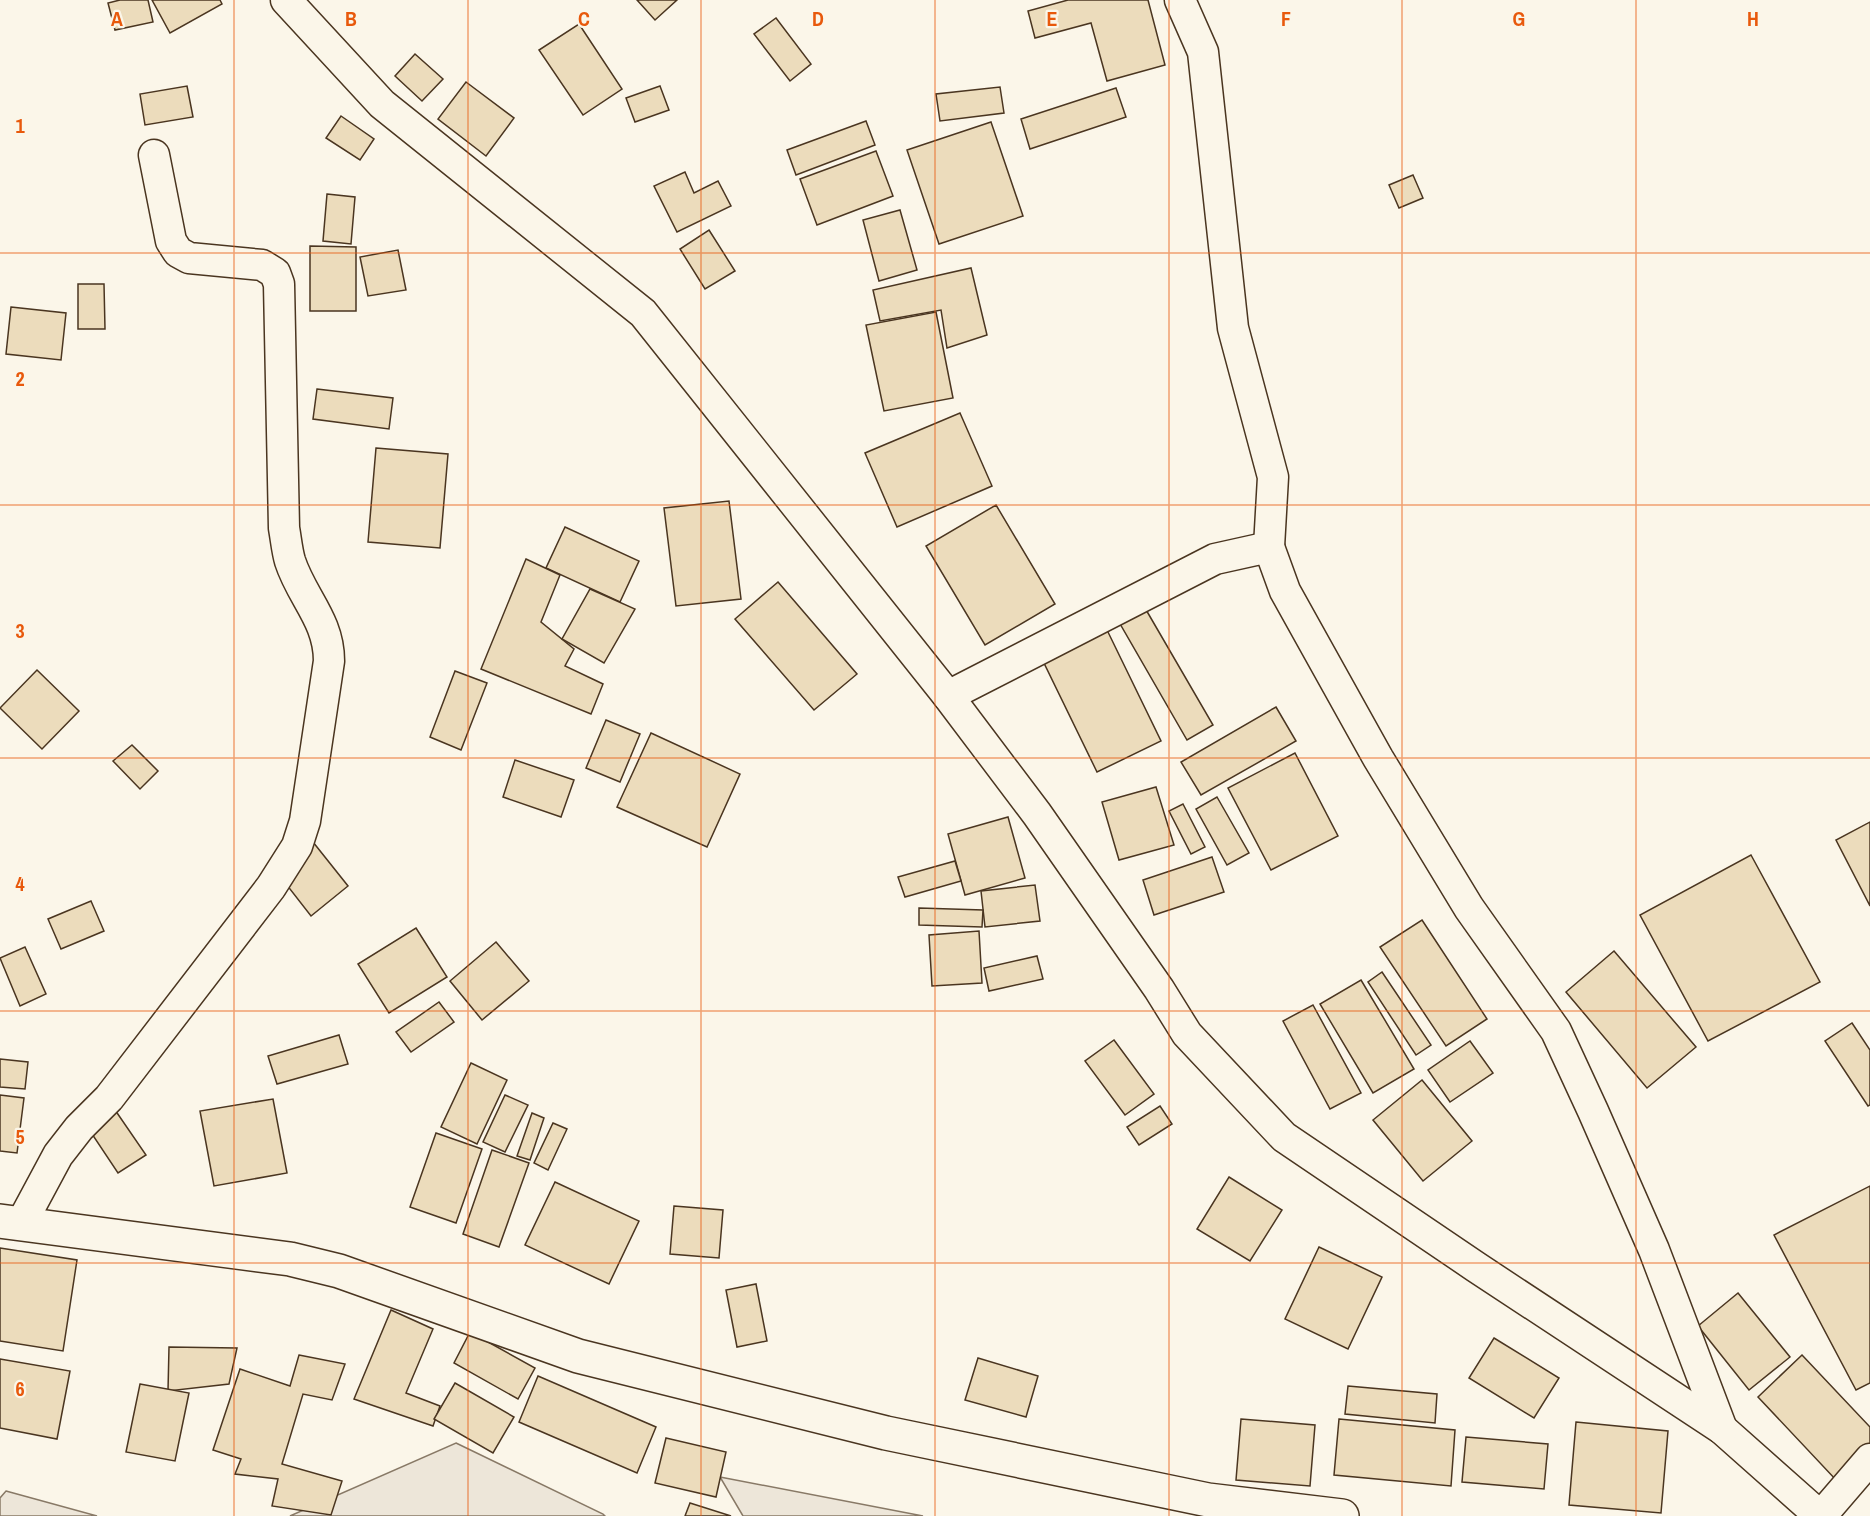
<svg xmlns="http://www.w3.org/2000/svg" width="1870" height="1516" viewBox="0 0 1870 1516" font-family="'Archivo Narrow',sans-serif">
<rect width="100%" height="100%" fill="#fbf6e9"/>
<g fill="#ede6d9" stroke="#887966" stroke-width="1.5">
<path d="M456 1443 603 1514 605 1516H290Z"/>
<path d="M720 1477 923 1516H743Z"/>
<path d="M6 1491 97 1516H0V1498Z"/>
</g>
<g fill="#ecdcbc" stroke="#4a3520" stroke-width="1.5">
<path d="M120 0H148L153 22 115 30 108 3Z"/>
<path d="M152 0H220L222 4 170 33Z"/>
<path d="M637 0H677L655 20Z"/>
<path d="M1068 0H1148L1165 65 1107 81 1091 23 1035 38 1028 11Z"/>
<path d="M776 18 811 64 790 81 754 34Z"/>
<path d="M579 24 622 89 583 115 539 50Z"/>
<path d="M415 54 443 79 422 101 395 76Z"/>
<path d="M466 82 514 118 486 156 438 119Z"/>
<path d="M187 86 193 117 145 125 140 94Z"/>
<path d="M660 86 669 110 635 122 626 98Z"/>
<path d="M1000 87 1004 113 940 121 936 94Z"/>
<path d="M1116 88 1126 117 1030 149 1021 119Z"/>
<path d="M341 116 374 139 360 160 326 138Z"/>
<path d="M866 121 875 145 796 175 787 150Z"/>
<path d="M991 122 1023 216 939 244 907 150Z"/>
<path d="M876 151 893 196 817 225 800 179Z"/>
<path d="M685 172 694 193 718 181 731 206 677 232 654 186Z"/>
<path d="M1413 175 1423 198 1399 208 1389 185Z"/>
<path d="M327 194 355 197 351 244 323 241Z"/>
<path d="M900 210 917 270 879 281 863 220Z"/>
<path d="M709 230 735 271 705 289 680 249Z"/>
<path d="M310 246 356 247V311H310Z"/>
<path d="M398 250 406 290 368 296 360 257Z"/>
<path d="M971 268 987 335 947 348 941 310 880 321 873 290Z"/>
<path d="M78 284H104L105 329H78Z"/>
<path d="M11 307 66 313 61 360 6 354Z"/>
<path d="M936 312 953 398 884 411 866 325Z"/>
<path d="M317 389 393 398 389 429 313 419Z"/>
<path d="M960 413 992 486 897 527 865 453Z"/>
<path d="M376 448 448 454 440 548 368 542Z"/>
<path d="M729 501 741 599 676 606 664 508Z"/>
<path d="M996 505 1055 604 985 645 926 546Z"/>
<path d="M565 527 639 561 620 602 546 568Z"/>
<path d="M526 559 560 575 541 622 574 649 565 666 603 684 591 714 481 669Z"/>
<path d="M778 582 857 674 814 710 735 619Z"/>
<path d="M590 589 635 609 604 663 562 639Z"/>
<path d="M1145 608 1213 725 1187 740 1119 622Z"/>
<path d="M1107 630 1161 741 1097 772 1043 661Z"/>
<path d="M37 670 79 711 42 749 0 708Z"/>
<path d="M455 671 487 683 461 750 430 737Z"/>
<path d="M1276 707 1296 741 1201 795 1181 762Z"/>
<path d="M606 720 640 734 620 782 586 768Z"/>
<path d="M651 733 740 774 707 847 617 807Z"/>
<path d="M132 745 158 771 140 789 113 761Z"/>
<path d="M1295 753 1338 836 1271 870 1228 788Z"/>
<path d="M515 760 574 780 561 817 503 797Z"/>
<path d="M1156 787 1174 845 1119 860 1102 802Z"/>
<path d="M1217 797 1249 853 1227 865 1196 809Z"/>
<path d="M1183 804 1205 847 1191 854 1169 811Z"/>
<path d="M1008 817 1025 878 965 895 948 834Z"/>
<path d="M1870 822V906L1836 840Z"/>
<path d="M309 837 348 886 311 916 272 866Z"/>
<path d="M1751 855 1820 982 1708 1041 1640 915Z"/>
<path d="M1212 857 1224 892 1154 915 1143 880Z"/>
<path d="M955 861 961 881 905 897 898 877Z"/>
<path d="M1035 885 1040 921 985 927 981 891Z"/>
<path d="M91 901 104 931 61 949 48 919Z"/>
<path d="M919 908 983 910 982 927 919 925Z"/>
<path d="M1422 920 1487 1019 1446 1046 1380 947Z"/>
<path d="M416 928 447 977 389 1013 358 964Z"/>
<path d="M979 931 982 983 932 986 929 935Z"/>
<path d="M496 942 529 981 482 1020 450 981Z"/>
<path d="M25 947 46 994 20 1006 0 958Z"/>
<path d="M1614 951 1696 1047 1647 1088 1566 992Z"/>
<path d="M1037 956 1043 979 989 991 984 968Z"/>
<path d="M1382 972 1431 1045 1416 1055 1368 982Z"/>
<path d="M1361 980 1414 1069 1373 1093 1320 1004Z"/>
<path d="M439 1002 454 1022 411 1052 396 1032Z"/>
<path d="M1313 1005 1361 1093 1330 1109 1283 1021Z"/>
<path d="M1852 1023 1870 1050V1105L1868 1106 1825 1041Z"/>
<path d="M339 1035 348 1064 277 1084 268 1056Z"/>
<path d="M1114 1040 1154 1094 1125 1115 1085 1061Z"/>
<path d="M1470 1041 1493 1073 1450 1102 1428 1070Z"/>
<path d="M0 1059 28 1062 25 1089 0 1087Z"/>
<path d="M471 1063 507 1080 477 1144 441 1127Z"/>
<path d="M1422 1080 1472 1141 1423 1181 1373 1120Z"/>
<path d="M0 1095 24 1098 17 1153 0 1151Z"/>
<path d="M505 1095 528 1105 505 1152 483 1142Z"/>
<path d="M273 1099 287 1173 214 1186 200 1111Z"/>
<path d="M1160 1106 1172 1124 1139 1145 1127 1127Z"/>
<path d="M113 1107 146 1155 118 1173 86 1125Z"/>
<path d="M532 1113 544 1118 530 1160 517 1156Z"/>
<path d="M553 1123 567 1129 548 1170 534 1163Z"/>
<path d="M436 1133 482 1149 456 1223 410 1207Z"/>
<path d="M492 1150 529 1163 499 1247 463 1234Z"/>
<path d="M1229 1177 1282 1210 1250 1261 1197 1229Z"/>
<path d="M555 1182 639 1221 609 1284 525 1245Z"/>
<path d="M1870 1186V1383L1856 1390 1774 1235Z"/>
<path d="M674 1206 723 1210 719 1258 670 1254Z"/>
<path d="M1319 1247 1382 1277 1348 1349 1285 1319Z"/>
<path d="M0 1248 77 1260 63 1351 0 1341Z"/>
<path d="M756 1284 767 1341 737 1347 726 1290Z"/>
<path d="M1738 1293 1790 1357 1749 1390 1698 1326Z"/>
<path d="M391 1310 433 1329 406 1393 440 1406 433 1426 354 1399Z"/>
<path d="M470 1332 535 1368 518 1399 454 1363Z"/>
<path d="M1494 1338 1559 1378 1534 1418 1469 1378Z"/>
<path d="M169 1347 237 1348 229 1384 168 1391Z"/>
<path d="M299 1355 345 1364 332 1400 303 1394 282 1464 342 1481 331 1515 272 1506 278 1479 235 1474 241 1459 213 1450 240 1369 290 1386Z"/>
<path d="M1802 1355 1870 1427V1450L1837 1481 1758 1397Z"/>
<path d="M978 1358 1038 1376 1026 1417 965 1400Z"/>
<path d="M0 1359 70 1371 57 1439 0 1428Z"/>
<path d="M538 1376 656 1427 637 1473 519 1422Z"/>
<path d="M455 1383 514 1417 493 1453 434 1419Z"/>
<path d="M140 1384 189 1393 175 1461 126 1452Z"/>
<path d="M1348 1386 1437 1394 1435 1423 1345 1414Z"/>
<path d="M1241 1419 1315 1425 1310 1486 1236 1480Z"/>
<path d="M1339 1419 1455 1430 1451 1486 1334 1475Z"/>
<path d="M1576 1422 1668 1431 1661 1513 1569 1505Z"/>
<path d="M1466 1437 1548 1444 1544 1489 1462 1482Z"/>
<path d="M666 1438 726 1452 716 1497 655 1483Z"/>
<path d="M690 1503 731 1516H685Z"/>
</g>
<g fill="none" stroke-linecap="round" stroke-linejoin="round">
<g stroke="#4a3520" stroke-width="33">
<g id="street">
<path d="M286 0 382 104 643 313 948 696 1037 814 1159 989 1187 1034 1284 1137 1476 1267 1722 1429 1820 1516"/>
<path d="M1180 0 1203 52 1233 328 1273 477 1269 547"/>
<path d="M948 696 1215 559 1269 547 1285 591 1378 758 1469 908 1556 1031 1593 1111 1654 1250 1722 1429"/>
<path d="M21 1224 58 1155 79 1128 109 1098 271 887 297 846 305 821 329 661C329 620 302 598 290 561 287 551 286 539 284 528L279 284 275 273 262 265 189 258 178 252 171 241 154 155"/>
<path d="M1821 1516 1870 1459"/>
</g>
</g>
<g stroke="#4a3520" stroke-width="36">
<path id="secondary" d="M0 1221 290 1259 339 1271 578 1356 886 1433 1208 1500 1342 1516"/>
</g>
<use href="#street" stroke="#fbf6e9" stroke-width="30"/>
<use href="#secondary" stroke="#fbf6e9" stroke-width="33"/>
</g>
<path fill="none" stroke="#e8590c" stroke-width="1.5" stroke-opacity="0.55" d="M234 0V1516M468 0V1516M701 0V1516M935 0V1516M1169 0V1516M1402 0V1516M1636 0V1516M0 253H1870M0 505H1870M0 758H1870M0 1011H1870M0 1263H1870"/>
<g font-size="20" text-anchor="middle" font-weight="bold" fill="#e8590c" stroke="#fbf6e9" stroke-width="4.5" stroke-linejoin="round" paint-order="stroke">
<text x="117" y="26">A</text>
<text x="351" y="26">B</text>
<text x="584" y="26">C</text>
<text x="818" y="26">D</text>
<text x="1052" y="26">E</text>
<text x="1286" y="26">F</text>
<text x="1519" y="26">G</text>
<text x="1753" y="26">H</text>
<text x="20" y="133">1</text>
<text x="20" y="386">2</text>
<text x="20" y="638">3</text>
<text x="20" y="891">4</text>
<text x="20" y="1144">5</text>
<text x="20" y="1396">6</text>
</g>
</svg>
